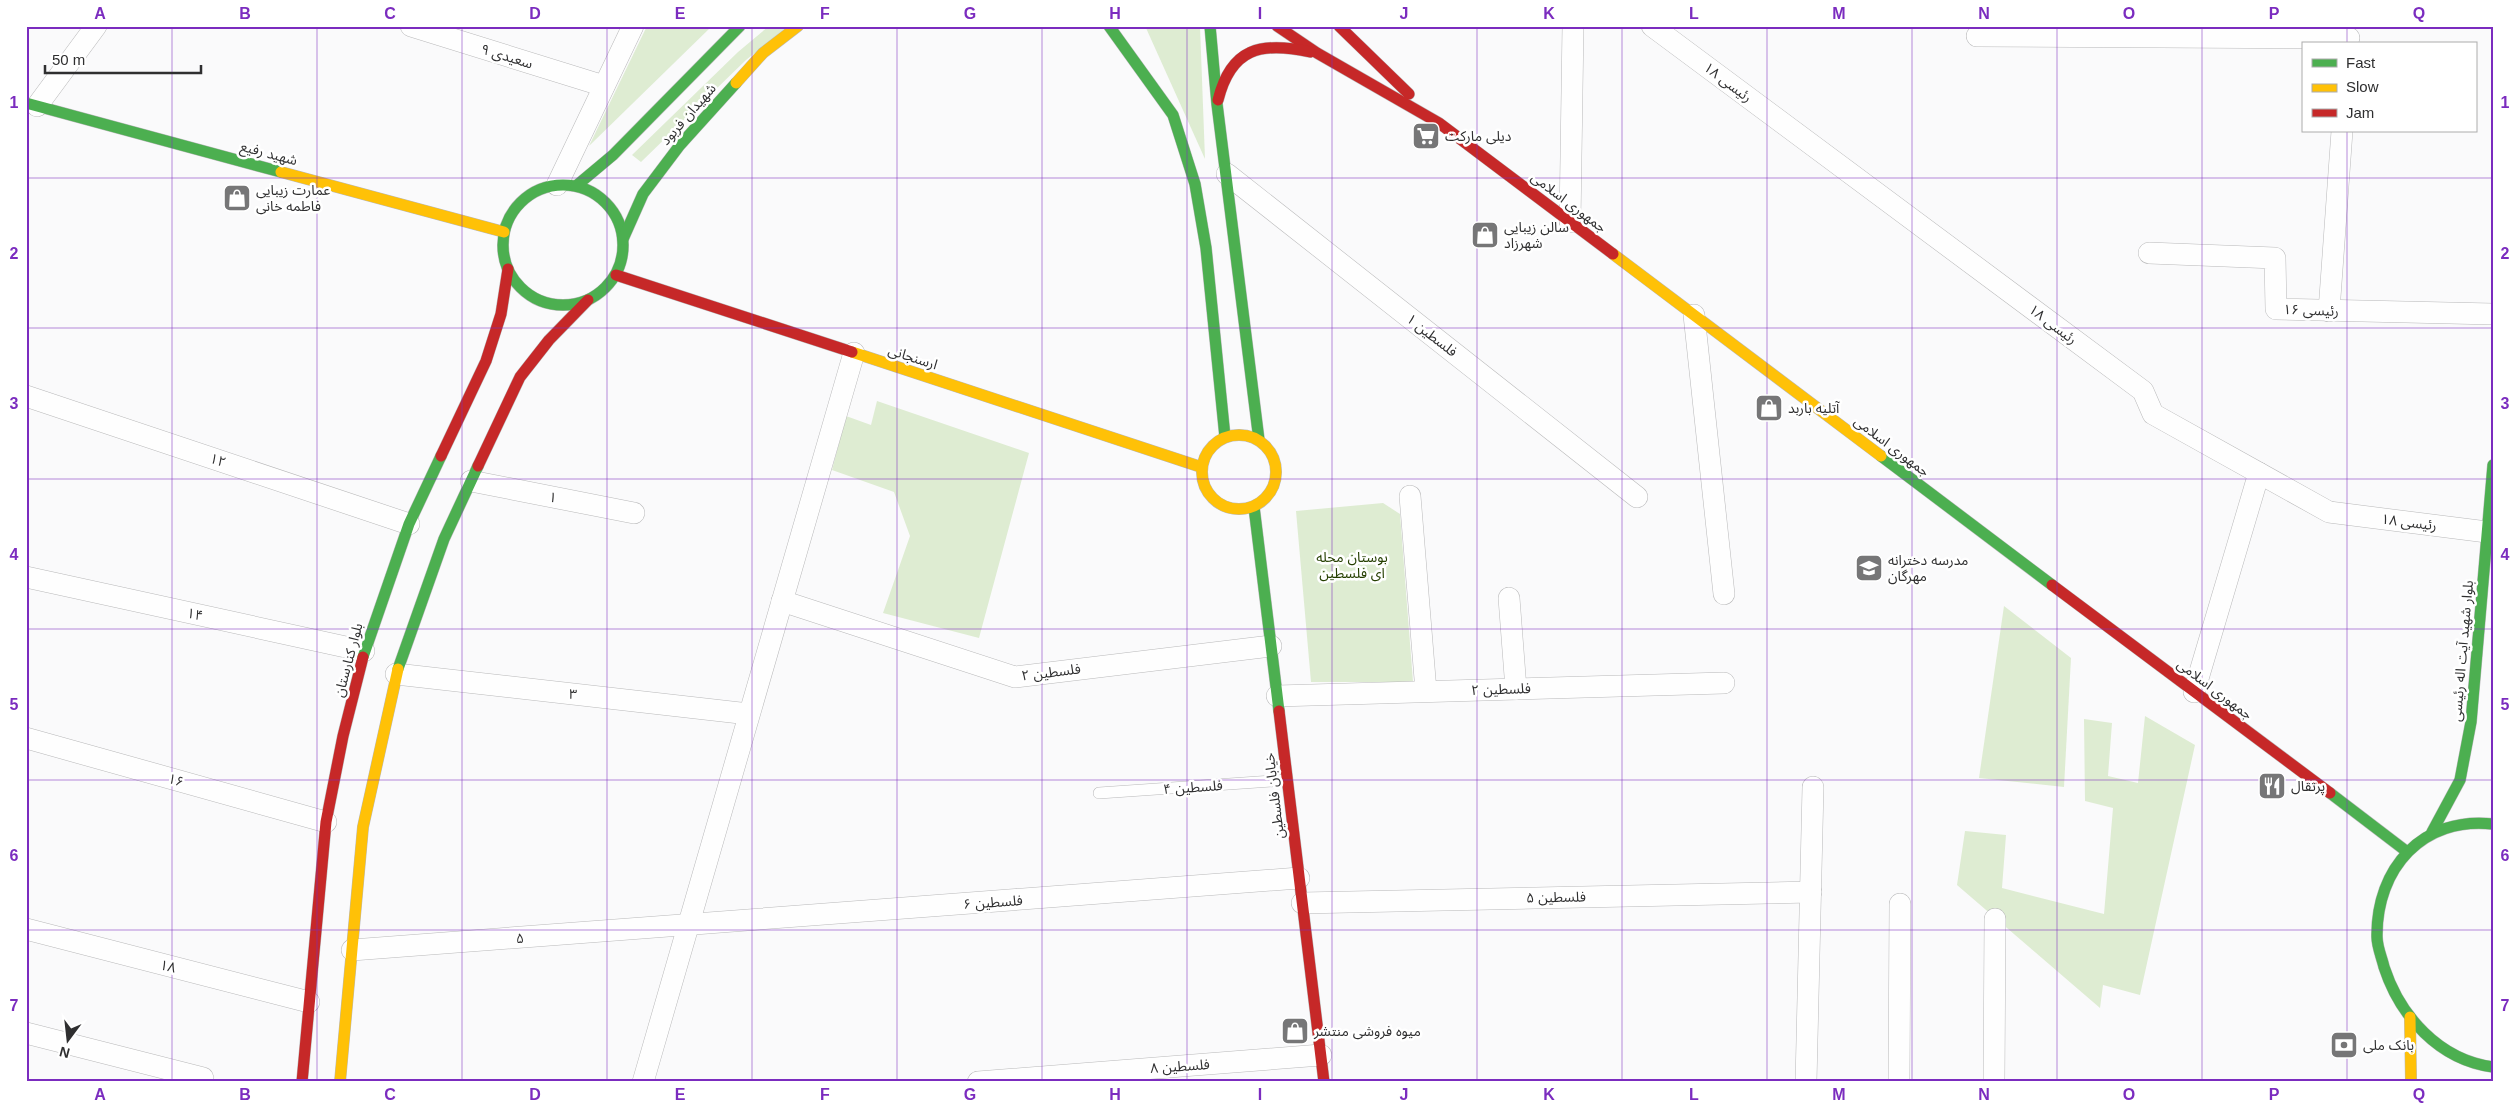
<svg xmlns="http://www.w3.org/2000/svg" width="2519" height="1108" viewBox="0 0 2519 1108" font-family="Helvetica,'Noto Sans Arabic',sans-serif">
<rect width="100%" height="100%" fill="#fafafb"/>
<g fill="#deecd2">
<path d="M648 26H712L589 146 647 26Z"/>
<path d="M769 26H788L746 60 641 162 632 155 738 52Z"/>
<path d="M1153 26H1200L1205 159 1146 28Z"/>
<path d="M877 401 1029 453 979 638 883 613 910 536 894 492 832 470 846 416 871 425Z"/>
<path d="M1383 503 1400 514 1413 682H1311L1296 511Z"/>
<path d="M2004 606 2071 658 2064 787 1979 778Z"/>
<path d="M2145 716 2195 745 2140 995 2103 985 2100 1008 1957 885 1965 831 2006 835 2002 888 2104 914 2113 808 2085 801 2084 719 2112 723 2108 776 2138 783Z"/>
</g>
<g fill="none" stroke-linecap="round" stroke-linejoin="round">
<g stroke="#b9b9ba" stroke-width="12">
<path id="lane" d="M1099 793 1287 780"/>
</g>
<g stroke="#b9b9ba" stroke-width="22">
<g id="street">
<path d="M411 26 604 86"/>
<path d="M1652 26 2143 391 2153 414 2329 512 2487 532"/>
<path d="M1977 36 2349 38"/>
<path d="M37 106 96 26"/>
<path d="M1227 174 1637 497"/>
<path d="M557 185 633 26"/>
<path d="M1570 222 1573 26"/>
<path d="M2149 253 2275 258 2276 309 2493 314"/>
<path d="M2329 311 2342 131"/>
<path d="M1694 315 1724 594"/>
<path d="M26 396 409 524"/>
<path d="M471 481 634 513"/>
<path d="M1410 496 1426 691"/>
<path d="M26 577 364 651"/>
<path d="M1509 598 1516 689"/>
<path d="M782 601 1015 677 1271 646"/>
<path d="M396 674 749 714"/>
<path d="M2194 692 2259 473"/>
<path d="M1277 696 1724 683"/>
<path d="M26 738 326 822"/>
<path d="M1302 903 1811 892"/>
<path d="M26 929 309 1002"/>
<path d="M352 950 1299 878"/>
<path d="M26 1033 203 1078"/>
<path d="M643 1082 854 353"/>
<path d="M978 1082 1321 1055"/>
<path d="M1806 1082 1813 787"/>
<path d="M1899 1082 1900 904"/>
<path d="M1994 1082 1995 919"/>
</g>
</g>
<g stroke="#b9b9ba" stroke-width="12">
<g id="fast">
<path d="M1109 26 1173 115 1195 184 1206 248 1225 437"/>
<path d="M1210 26 1217 104 1259 440"/>
<path d="M26 103 281 172"/>
<circle cx="563" cy="245" r="60"/>
<path d="M576 186 613 155 740 26"/>
<path d="M623 239 643 194 680 145 736 83"/>
<path d="M1881 456 2052 585"/>
<path d="M1254 507 1279 711"/>
<path d="M363 657 409 524 441 456"/>
<path d="M398 669 444 539 478 466"/>
<path d="M2330 793 2406 851"/>
<path d="M2493 824C2423 816 2376 868 2377 937 2377 947 2382 958 2384 967 2400 1016 2439 1060 2493 1067"/>
<path d="M2432 832 2460 780 2471 722 2493 465"/>
</g>
</g>
<g stroke="#b9b9ba" stroke-width="12">
<g id="slow">
<path d="M736 83 763 53 798 26"/>
<path d="M281 172 504 232"/>
<path d="M1613 254 1881 456"/>
<path d="M852 352 1201 467"/>
<circle cx="1239" cy="472" r="37"/>
<path d="M2410 1017 2411 1082"/>
<path d="M340 1082 363 827 398 669"/>
</g>
</g>
<g stroke="#b9b9ba" stroke-width="12">
<g id="jam">
<path d="M1277 26 1317 53 1439 123 1613 254"/>
<path d="M1339 26 1409 94"/>
<path d="M1218 100C1231 48 1261 41 1310 52"/>
<path d="M616 275 852 352"/>
<path d="M441 456 486 361 501 314 508 269"/>
<path d="M478 466 520 377 549 340 588 300"/>
<path d="M2052 585 2330 793"/>
<path d="M1279 711 1324 1082"/>
<path d="M302 1082 326 822 343 736 363 657"/>
</g>
</g>
<use href="#lane" stroke="#fefefe" stroke-width="11"/>
<use href="#street" stroke="#fefefe" stroke-width="21"/>
<use href="#fast" stroke="#4caf50" stroke-width="11"/>
<use href="#slow" stroke="#ffc107" stroke-width="11"/>
<use href="#jam" stroke="#c62828" stroke-width="11"/>
</g>
<path fill="none" stroke="#7b2cbf" stroke-width="1" stroke-opacity="0.55" d="M172 26V1082M317 26V1082M462 26V1082M607 26V1082M752 26V1082M897 26V1082M1042 26V1082M1187 26V1082M1332 26V1082M1477 26V1082M1622 26V1082M1767 26V1082M1912 26V1082M2057 26V1082M2202 26V1082M2347 26V44M2347 131V1082M26 178H2493M26 328H2493M26 479H2493M26 629H2493M26 780H2493M26 930H2493"/>
<defs>
<g id="supermarket-square" transform="scale(1.4375)"><rect x="-9" y="-9" width="18" height="18" rx="4" fill="#767677" stroke="#fff"/><path d="M-6-5.5h2.5l.6 2H6L4.5 2H-2.5L-4.4-4H-6ZM-1.5 3.2a1.3 1.3 0 1 0 .1 0ZM3 3.2a1.3 1.3 0 1 0 .1 0Z" fill="#fff"/></g>
<g id="shop-square" transform="scale(1.4375)"><rect x="-9" y="-9" width="18" height="18" rx="4" fill="#767677" stroke="#fff"/><path d="M-5-2.5h2.3a2.7 3.5 0 0 1 5.4 0H5L5.5 6h-11ZM-1.5-2.5h3a1.5 2.3 0 0 0-3 0Z" fill="#fff"/></g>
<g id="school-square" transform="scale(1.4375)"><rect x="-9" y="-9" width="18" height="18" rx="4" fill="#767677" stroke="#fff"/><path d="M0-5L7-2L0 1L-7-2ZM-4 1L0 2.5L4 1V4Q0 6-4 4Z" fill="#fff"/></g>
<g id="restaurant-square" transform="scale(1.4375)"><rect x="-9" y="-9" width="18" height="18" rx="4" fill="#767677" stroke="#fff"/><path d="M-5-6h1v4h1v-4h1v4h1v-4h1v5L-1.5 .5V6h-2V.5L-5-1ZM5-6V6H3V1.5H1.5Q1.5-4 5-6Z" fill="#fff"/></g>
<g id="bank-square" transform="scale(1.4375)"><rect x="-9" y="-9" width="18" height="18" rx="4" fill="#767677" stroke="#fff"/><path d="M-6-4H6V4H-6ZM0-2.3a2.3 2.3 0 1 0 0 4.6a2.3 2.3 0 1 0 0-4.6Z" fill="#fff"/></g>
</defs>
<g fill-rule="evenodd">
<use href="#supermarket-square" x="1426" y="136"/>
<use href="#shop-square" x="237" y="198"/>
<use href="#shop-square" x="1485" y="235"/>
<use href="#shop-square" x="1769" y="408"/>
<use href="#school-square" x="1869" y="568"/>
<use href="#restaurant-square" x="2272" y="786"/>
<use href="#shop-square" x="1295" y="1031"/>
<use href="#bank-square" x="2344" y="1045"/>
</g>
<g text-anchor="middle" dominant-baseline="central" stroke-width="5" stroke-linejoin="round" paint-order="stroke">
<g font-size="14" fill="#2f2f30" stroke="#fff">
<text transform="translate(507 56) rotate(17)">سعیدی ۹</text>
<text transform="translate(1728 82) rotate(37)">رئیسی ۱۸</text>
<text transform="translate(688 114) rotate(-49)">شهيدان فربود</text>
<text transform="translate(269 153) rotate(15)">شهید رفیع</text>
<text transform="translate(1569 202) rotate(37)">جمهوری اسلامی</text>
<text transform="translate(2311 310) rotate(2)">رئیسی ۱۶</text>
<text transform="translate(2053 324) rotate(37)">رئیسی ۱۸</text>
<text transform="translate(1432 335) rotate(38)">فلسطین ۱</text>
<text transform="translate(913 357) rotate(18)">ارسنجانی</text>
<text transform="translate(1892 446) rotate(37)">جمهوری اسلامی</text>
<text transform="translate(218 460) rotate(18)">۱۲</text>
<text transform="translate(553 497) rotate(11)">۱</text>
<text transform="translate(2409 522) rotate(7)">رئیسی ۱۸</text>
<text transform="translate(195 614) rotate(12)">۱۴</text>
<text transform="translate(2462 651) rotate(-85)">بلوار شهید آیت اله رئیسی</text>
<text transform="translate(348 660) rotate(-75)">بلوار کنارستان</text>
<text transform="translate(1051 672) rotate(-7)">فلسطین ۲</text>
<text transform="translate(1501 689) rotate(-2)">فلسطین ۲</text>
<text transform="translate(2215 689) rotate(37)">جمهوری اسلامی</text>
<text transform="translate(573 694) rotate(6)">۳</text>
<text transform="translate(176 780) rotate(16)">۱۶</text>
<text transform="translate(1193 787) rotate(-4)">فلسطین ۴</text>
<text transform="translate(1274 796) rotate(-97)">خیابان فلسطین</text>
<text transform="translate(1556 897) rotate(-1)">فلسطین ۵</text>
<text transform="translate(993 902) rotate(-4)">فلسطین ۶</text>
<text transform="translate(520 938) rotate(-4)">۵</text>
<text transform="translate(168 966) rotate(14)">۱۸</text>
<text transform="translate(1180 1066) rotate(-4)">فلسطین ۸</text>
</g>
<g font-size="14" fill="#2f2f30" stroke="#fff" text-anchor="start">
<text x="1445" y="136">دیلی مارکت</text>
<text x="256" y="190">عمارت زیبایی<tspan x="256" dy="16">فاطمه خانی</tspan></text>
<text x="1504" y="227">سالن زیبایی<tspan x="1504" dy="16">شهرزاد</tspan></text>
<text x="1788" y="408">آتلیه باربد</text>
<text x="1888" y="560">مدرسه دخترانه<tspan x="1888" dy="16">مهرگان</tspan></text>
<text x="2291" y="786">پرتقال</text>
<text x="1314" y="1031">میوه فروشی منتشر</text>
<text x="2363" y="1045">بانک ملی</text>
</g>
<g font-size="14" fill="#253f00" stroke="#fff">
<text x="1352" y="557">بوستان محله<tspan x="1352" dy="16">ای فلسطین</tspan></text>
</g>
</g>
<rect width="2519" height="1108" fill="none" stroke="#ffffff" stroke-width="55"/>
<rect x="2302" y="42" width="175" height="90" fill="#ffffff" stroke="#acacac"/>
<rect x="2312" y="59" width="25" height="8" fill="#4caf50" stroke="#acacac"/>
<text x="2346" y="68" font-size="15" fill="#2f2f30">Fast</text>
<rect x="2312" y="84" width="25" height="8" fill="#ffc107" stroke="#acacac"/>
<text x="2346" y="92" font-size="15" fill="#2f2f30">Slow</text>
<rect x="2312" y="109" width="25" height="8" fill="#c62828" stroke="#acacac"/>
<text x="2346" y="118" font-size="15" fill="#2f2f30">Jam</text>
<g transform="translate(68 1040) rotate(195)" stroke="#ffffff" stroke-width="4" paint-order="stroke">
<path d="M0-4L9 19L0 12L-9 19Z" fill="#2f2f30"/>
<text y="-8" font-size="14" font-weight="bold" text-anchor="middle" fill="#2f2f30">N</text>
</g>
<path d="M45 65v8h156v-8" fill="none" stroke="#2f2f30" stroke-width="2.5"/>
<text x="52" y="65" font-size="15" fill="#2f2f30" stroke="#ffffff" stroke-width="4" paint-order="stroke">50 m</text>
<rect x="28" y="28" width="2464" height="1052" fill="none" stroke="#7b2cbf" stroke-width="2"/>
<g font-size="16" text-anchor="middle" font-weight="bold" fill="#7b2cbf">
<text x="100" y="19">A</text>
<text x="245" y="19">B</text>
<text x="390" y="19">C</text>
<text x="535" y="19">D</text>
<text x="680" y="19">E</text>
<text x="825" y="19">F</text>
<text x="970" y="19">G</text>
<text x="1115" y="19">H</text>
<text x="1260" y="19">I</text>
<text x="1404" y="19">J</text>
<text x="1549" y="19">K</text>
<text x="1694" y="19">L</text>
<text x="1839" y="19">M</text>
<text x="1984" y="19">N</text>
<text x="2129" y="19">O</text>
<text x="2274" y="19">P</text>
<text x="2419" y="19">Q</text>
<text x="14" y="108">1</text>
<text x="2505" y="108">1</text>
<text x="14" y="259">2</text>
<text x="2505" y="259">2</text>
<text x="14" y="409">3</text>
<text x="2505" y="409">3</text>
<text x="14" y="560">4</text>
<text x="2505" y="560">4</text>
<text x="14" y="710">5</text>
<text x="2505" y="710">5</text>
<text x="14" y="861">6</text>
<text x="2505" y="861">6</text>
<text x="14" y="1011">7</text>
<text x="2505" y="1011">7</text>
<text x="100" y="1100">A</text>
<text x="245" y="1100">B</text>
<text x="390" y="1100">C</text>
<text x="535" y="1100">D</text>
<text x="680" y="1100">E</text>
<text x="825" y="1100">F</text>
<text x="970" y="1100">G</text>
<text x="1115" y="1100">H</text>
<text x="1260" y="1100">I</text>
<text x="1404" y="1100">J</text>
<text x="1549" y="1100">K</text>
<text x="1694" y="1100">L</text>
<text x="1839" y="1100">M</text>
<text x="1984" y="1100">N</text>
<text x="2129" y="1100">O</text>
<text x="2274" y="1100">P</text>
<text x="2419" y="1100">Q</text>
</g>
</svg>
